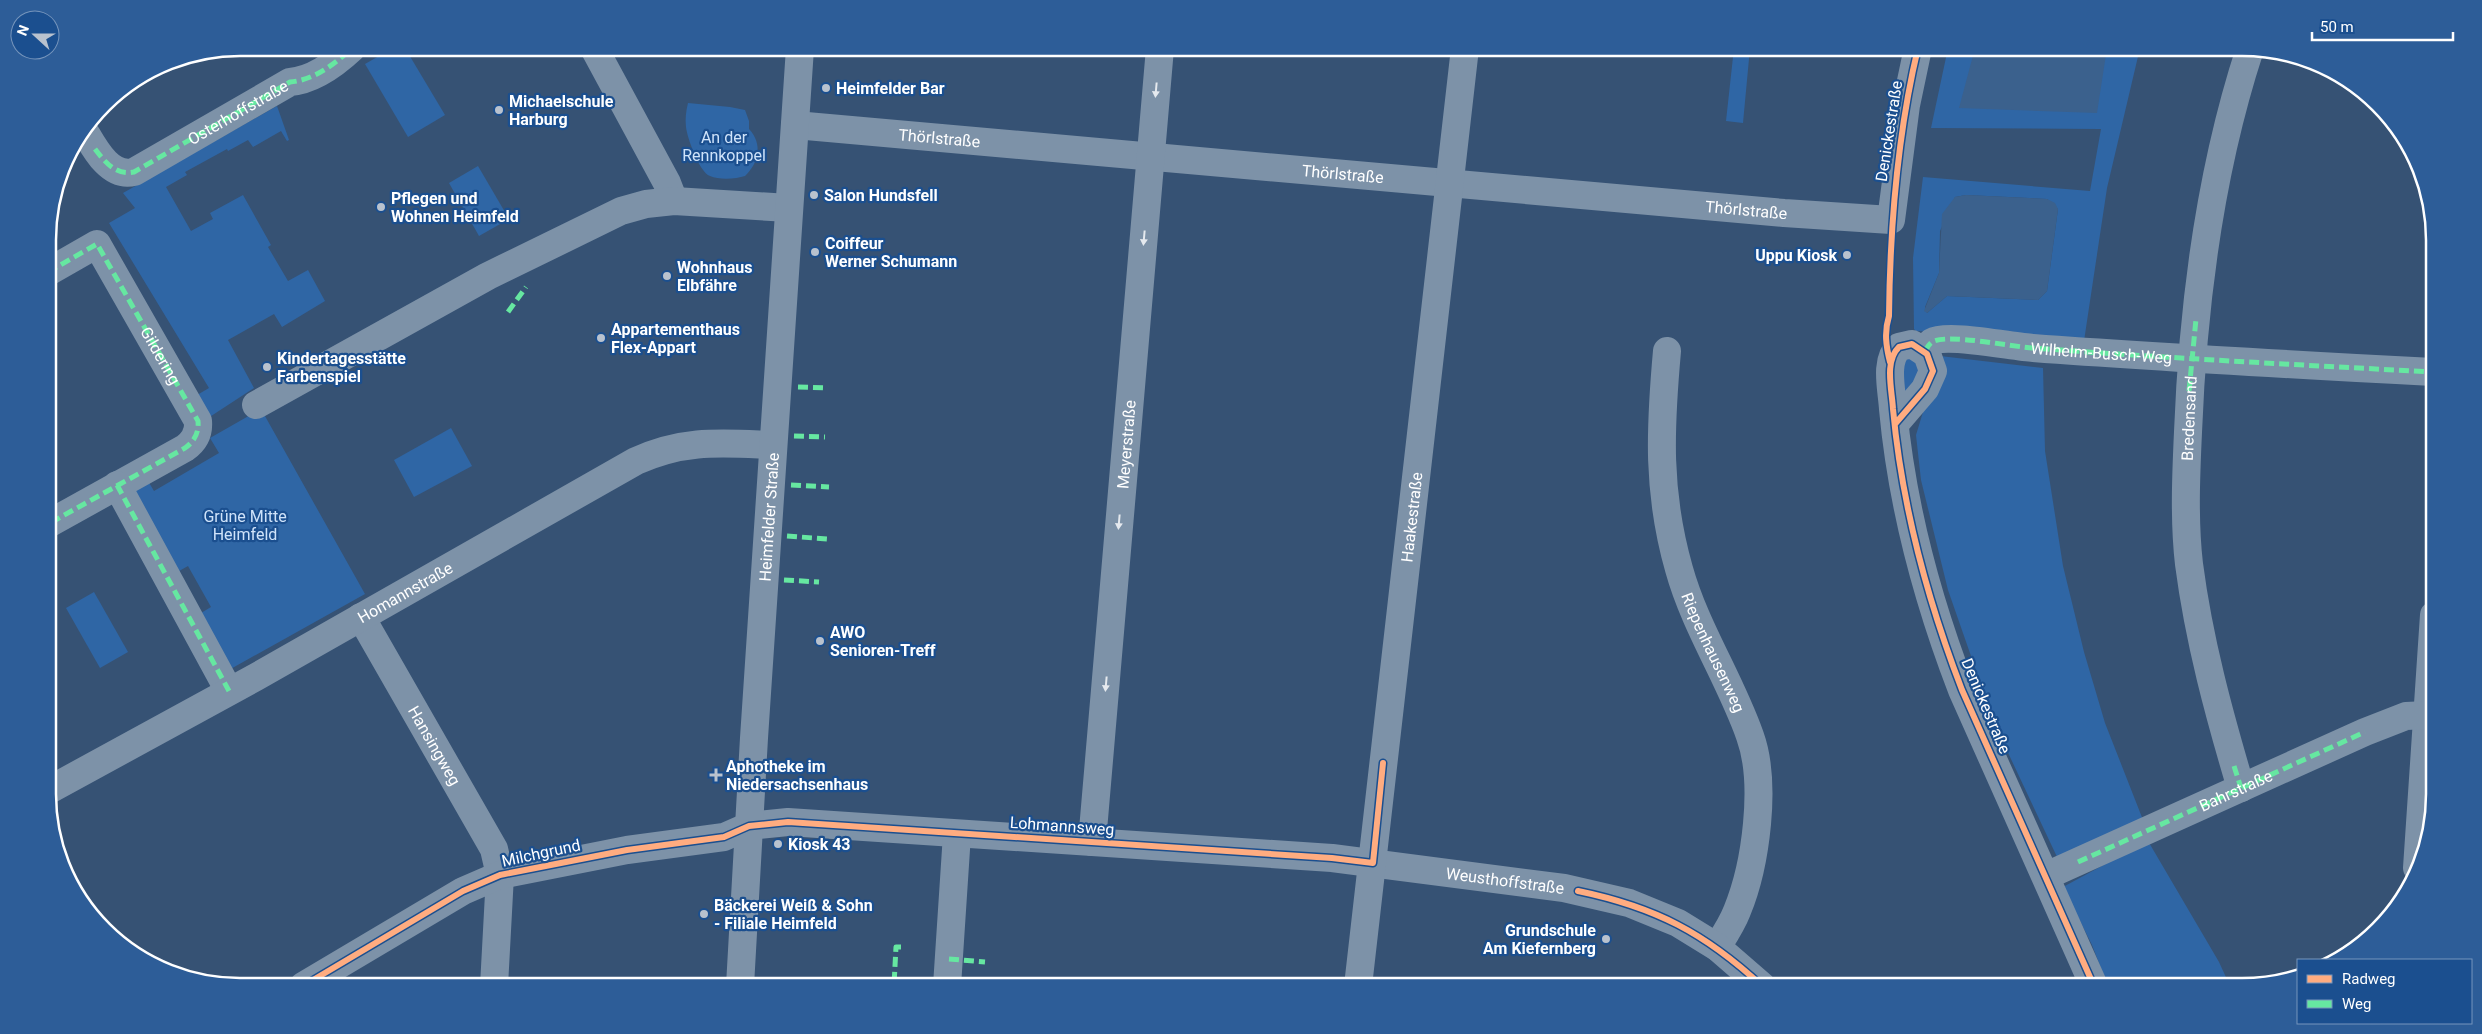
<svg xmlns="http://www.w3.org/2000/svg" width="2482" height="1034" viewBox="0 0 2482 1034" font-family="Roboto,sans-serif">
<rect width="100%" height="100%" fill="#365274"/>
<g fill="#2f66a5" fill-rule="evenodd">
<path d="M393 48H405L445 115 408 137 365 64Z"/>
<path d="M1734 48H1750L1743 123 1726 121Z"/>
<path d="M1948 48H2140L2107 188 2084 341 1916 331 1914 329 1913 258 1923 177 2090 191 2101 129 1931 128ZM1966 195 2047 199 2058 209 2047 291 2038 300 1947 296 1927 313 1925 307 1939 273 1940 231 1955 197Z"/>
<path d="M688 103 730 107 745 110 749 121V129C763 144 759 163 745 176 736 179 719 180 710 176 699 172 687 137 686 127 685 119 686 111 688 103Z"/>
<path d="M277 106 289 140 287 141 281 131 253 147 248 140 228 151 227 149 185 172 187 175 166 187 191 231 213 219 210 213 243 195 271 245 268 247 288 281 308 270 325 301 282 327 274 314 228 340 254 388 205 420 192 398 209 388 109 223 135 208 123 193Z"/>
<path d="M478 166 509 219 479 236 449 183Z"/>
<path d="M1940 356 2043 368 2045 451 2063 566 2084 652 2105 723 2145 825 2058 859 1995 725 1948 590 1921 480 1916 435Z"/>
<path d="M1908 357 1924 362 1906 399 1899 369Z"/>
<path d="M261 409 365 594 227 671 196 616 211 607 188 566 172 575 124 489 145 476 154 491 219 453 210 438Z"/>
<path d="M451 428 472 466 414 497 394 460Z"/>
<path d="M94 592 128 652 100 668 66 608Z"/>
<path d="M2148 841 2219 962 2230 986H2108L2092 945 2063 887Z"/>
</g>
<g fill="#3b618d">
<path d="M1975 48H2107L2097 113 1959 108Z"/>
<path d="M1966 195 2047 199 2055 203 2058 209 2047 291 2038 300 1947 296 1927 313 1924 311 1939 273 1942 214 1955 197Z"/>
</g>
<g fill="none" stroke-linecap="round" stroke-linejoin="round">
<g stroke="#7d92a8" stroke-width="28">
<path d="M594 48 667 183 674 201"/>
<path id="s1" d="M795 125 1784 213 1891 220 1906 105 1918 48"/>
<path d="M85 132C95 149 110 178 134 172L290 82C314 80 335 64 352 48"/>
<path d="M48 272 97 244 198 421C199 432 195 441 185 448L50 523"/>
<path id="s2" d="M1667 351C1660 429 1657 492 1679 569 1695 627 1730 679 1750 736 1767 783 1756 865 1737 911 1732 924 1724 936 1717 947"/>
<path d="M1925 351C1927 348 1929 344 1932 342 1947 333 2013 347 2033 348 2167 358 2300 365 2433 372"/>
<path d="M256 405 488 276 621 211 646 204 674 201 789 208"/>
<path d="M1895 424 1925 389 1933 371 1927 354 1912 344 1899 347C1884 361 1892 390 1893 409 1902 507 1927 599 1962 690L2094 986"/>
<path d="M117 485 229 691"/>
<path id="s3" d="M361 617 494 849 500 875 494 986"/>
<path id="s4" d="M2241 788C2219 714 2199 641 2189 564 2184 521 2186 475 2188 432 2193 304 2210 171 2250 49"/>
<path id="s5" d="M51 789 256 677 636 461C685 439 721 443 773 445"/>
<path id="s6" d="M1092 842 1160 48"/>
<path d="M2417 868 2434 615"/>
<path id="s7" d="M2046 876 2365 732 2406 716 2427 715"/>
<path id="s8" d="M303 986 463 891 500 875 627 850 724 837 749 826 788 822 1332 858 1564 888 1629 903 1678 923 1717 947 1762 986"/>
<path id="s9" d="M740 986 754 738 800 48"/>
<path d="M947 986 957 834"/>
<path id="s10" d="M1358 986 1465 48"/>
</g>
<g stroke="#66e7a1" stroke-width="5" stroke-dasharray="10 5" stroke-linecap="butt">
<path id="s11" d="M95 149C105 162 116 176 134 172L290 82C314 80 335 64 352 48"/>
<path id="s12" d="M48 272 97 244 198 421C199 432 195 441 185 448L50 523"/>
<path d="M508 312 526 287"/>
<path id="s13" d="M1925 351C1927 348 1929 344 1932 342 1947 333 2013 347 2033 348 2167 358 2300 365 2433 372"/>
<path d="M798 387 828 388"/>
<path d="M2189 391 2196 319"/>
<path d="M794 436 825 437"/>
<path d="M117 485 229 691"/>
<path d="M791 485 829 487"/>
<path d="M787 536 827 539"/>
<path d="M784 580 819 582"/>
<path d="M2234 766 2241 788"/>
<path d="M2078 862 2365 732"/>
<path d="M901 947H896L894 985 907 986"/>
<path d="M949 959 985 962"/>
</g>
<g stroke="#1b4f8f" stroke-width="9">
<g id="cycleway">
<path d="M1890 362C1886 346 1884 332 1889 316 1890 226 1897 136 1918 48"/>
<path d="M1895 424 1925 389 1933 371 1927 354 1912 344 1899 347C1884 361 1892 390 1893 409 1902 507 1927 599 1962 690L2094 986"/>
<path d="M1578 891C1655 907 1705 933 1762 986"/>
<path d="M303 986 463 891 500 875 627 850 724 837 749 826 788 822 1332 858 1373 863 1383 763"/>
</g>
</g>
<use href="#cycleway" stroke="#ffac80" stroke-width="6"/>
</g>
<defs><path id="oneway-solid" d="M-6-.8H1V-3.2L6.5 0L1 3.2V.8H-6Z" transform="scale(1.25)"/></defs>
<g fill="#e5e9ee">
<use href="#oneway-solid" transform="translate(1156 90) rotate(95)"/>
<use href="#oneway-solid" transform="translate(1144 238) rotate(95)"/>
<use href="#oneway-solid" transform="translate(1119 522) rotate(95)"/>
<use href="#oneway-solid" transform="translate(1106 684) rotate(95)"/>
</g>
<g fill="#b9c2ce" stroke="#1b4f8f" stroke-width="2">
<circle cx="826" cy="88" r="5"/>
<circle cx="499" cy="110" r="5"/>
<circle cx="814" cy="195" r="5"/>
<circle cx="381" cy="207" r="5"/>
<circle cx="815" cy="252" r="5"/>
<circle cx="1847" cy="255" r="5"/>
<circle cx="667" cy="276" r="5"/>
<circle cx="601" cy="338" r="5"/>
<circle cx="267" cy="367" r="5"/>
<circle cx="820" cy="641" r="5"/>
<path d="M713.5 767.5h5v5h5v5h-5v5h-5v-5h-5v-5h5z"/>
<circle cx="778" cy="844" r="5"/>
<circle cx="704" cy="914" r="5"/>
<circle cx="1606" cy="939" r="5"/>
</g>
<g text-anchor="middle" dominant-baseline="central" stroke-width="4.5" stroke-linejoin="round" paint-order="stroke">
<g font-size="16" font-weight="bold" fill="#fff" stroke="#1b4f8f" text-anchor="start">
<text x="836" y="88">Heimfelder Bar</text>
<text x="509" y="101">Michaelschule<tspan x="509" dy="18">Harburg</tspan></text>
<text x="824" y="195">Salon Hundsfell</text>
<text x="391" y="198">Pflegen und<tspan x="391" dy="18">Wohnen Heimfeld</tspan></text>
<text x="825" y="243">Coiffeur<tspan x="825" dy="18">Werner Schumann</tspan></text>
<text x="1837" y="255" text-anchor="end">Uppu Kiosk</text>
<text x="677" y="267">Wohnhaus<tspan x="677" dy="18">Elbfähre</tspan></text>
<text x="611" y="329">Appartementhaus<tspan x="611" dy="18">Flex-Appart</tspan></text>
<text x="277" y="358">Kindertagesstätte<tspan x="277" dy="18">Farbenspiel</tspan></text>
<text x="830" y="632">AWO<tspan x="830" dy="18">Senioren-Treff</tspan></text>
<text x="726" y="766">Aphotheke im<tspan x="726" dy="18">Niedersachsenhaus</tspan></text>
<text x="788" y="844">Kiosk 43</text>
<text x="714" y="905">Bäckerei Weiß &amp; Sohn<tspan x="714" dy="18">- Filiale Heimfeld</tspan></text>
<text x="1596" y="930" text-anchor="end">Grundschule<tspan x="1596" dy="18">Am Kiefernberg</tspan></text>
</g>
<g font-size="16" fill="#fff" stroke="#1b4f8f">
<text stroke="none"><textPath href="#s11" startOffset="168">Osterhoffstraße</textPath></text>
<text transform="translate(1889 131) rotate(-81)">Denickestraße</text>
<text stroke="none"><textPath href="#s1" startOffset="145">Thörlstraße</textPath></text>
<text stroke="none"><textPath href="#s1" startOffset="550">Thörlstraße</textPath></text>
<text stroke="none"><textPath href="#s1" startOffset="955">Thörlstraße</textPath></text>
<text stroke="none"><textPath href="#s13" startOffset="182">Wilhelm-Busch-Weg</textPath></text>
<text stroke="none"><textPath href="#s12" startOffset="185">Gildering</textPath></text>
<text stroke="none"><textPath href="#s4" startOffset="376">Bredensand</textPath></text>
<text stroke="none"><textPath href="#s6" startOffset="399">Meyerstraße</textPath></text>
<text stroke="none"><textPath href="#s9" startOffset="470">Heimfelder Straße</textPath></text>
<text stroke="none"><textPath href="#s10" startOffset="472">Haakestraße</textPath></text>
<text stroke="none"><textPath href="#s5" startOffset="405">Homannstraße</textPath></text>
<text stroke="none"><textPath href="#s2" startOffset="310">Riepenhausenweg</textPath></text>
<text transform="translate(1986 706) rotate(67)">Denickestraße</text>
<text stroke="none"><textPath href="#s3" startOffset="148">Hansingweg</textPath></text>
<text stroke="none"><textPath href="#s7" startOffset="208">Bahrstraße</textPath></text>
<text transform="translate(1062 826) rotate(4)">Lohmannsweg</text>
<text transform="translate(541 853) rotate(-12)">Milchgrund</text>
<text stroke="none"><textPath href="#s8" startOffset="1240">Weusthoffstraße</textPath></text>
</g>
<g font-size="16" fill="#cfe3fa" stroke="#1b4f8f">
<text x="724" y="137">An der<tspan x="724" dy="18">Rennkoppel</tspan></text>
<text x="245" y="516">Grüne Mitte<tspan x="245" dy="18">Heimfeld</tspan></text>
</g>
</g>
<path d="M0 0H2482V1034H0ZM240 56H2242A184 184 0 0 1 2426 240V794A184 184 0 0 1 2242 978H240A184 184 0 0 1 56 794V240A184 184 0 0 1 240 56Z" fill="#2d5d98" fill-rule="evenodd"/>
<path fill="none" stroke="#fff" stroke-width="2.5" d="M240 56H2242A184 184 0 0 1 2426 240V794A184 184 0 0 1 2242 978H240A184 184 0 0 1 56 794V240A184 184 0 0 1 240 56Z"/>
<rect x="2297" y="959" width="175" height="65" fill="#1b4f8f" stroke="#7695bc"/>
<rect x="2307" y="975" width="25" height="8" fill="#ffac80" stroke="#7695bc"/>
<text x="2342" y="984" font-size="15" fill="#ffffff">Radweg</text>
<rect x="2307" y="1000" width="25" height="8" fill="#66e7a1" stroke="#7695bc"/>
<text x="2342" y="1009" font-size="15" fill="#ffffff">Weg</text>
<g transform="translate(35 35) rotate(291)"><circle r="24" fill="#1b4f8f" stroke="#7695bc"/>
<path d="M0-4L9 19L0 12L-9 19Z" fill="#b9c2ce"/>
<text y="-8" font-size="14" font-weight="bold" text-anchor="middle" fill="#ffffff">N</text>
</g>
<path d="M2312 32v8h141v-8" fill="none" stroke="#ffffff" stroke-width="2.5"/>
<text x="2320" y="32" font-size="15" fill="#ffffff" stroke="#1b4f8f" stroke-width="4" paint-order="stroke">50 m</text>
</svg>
